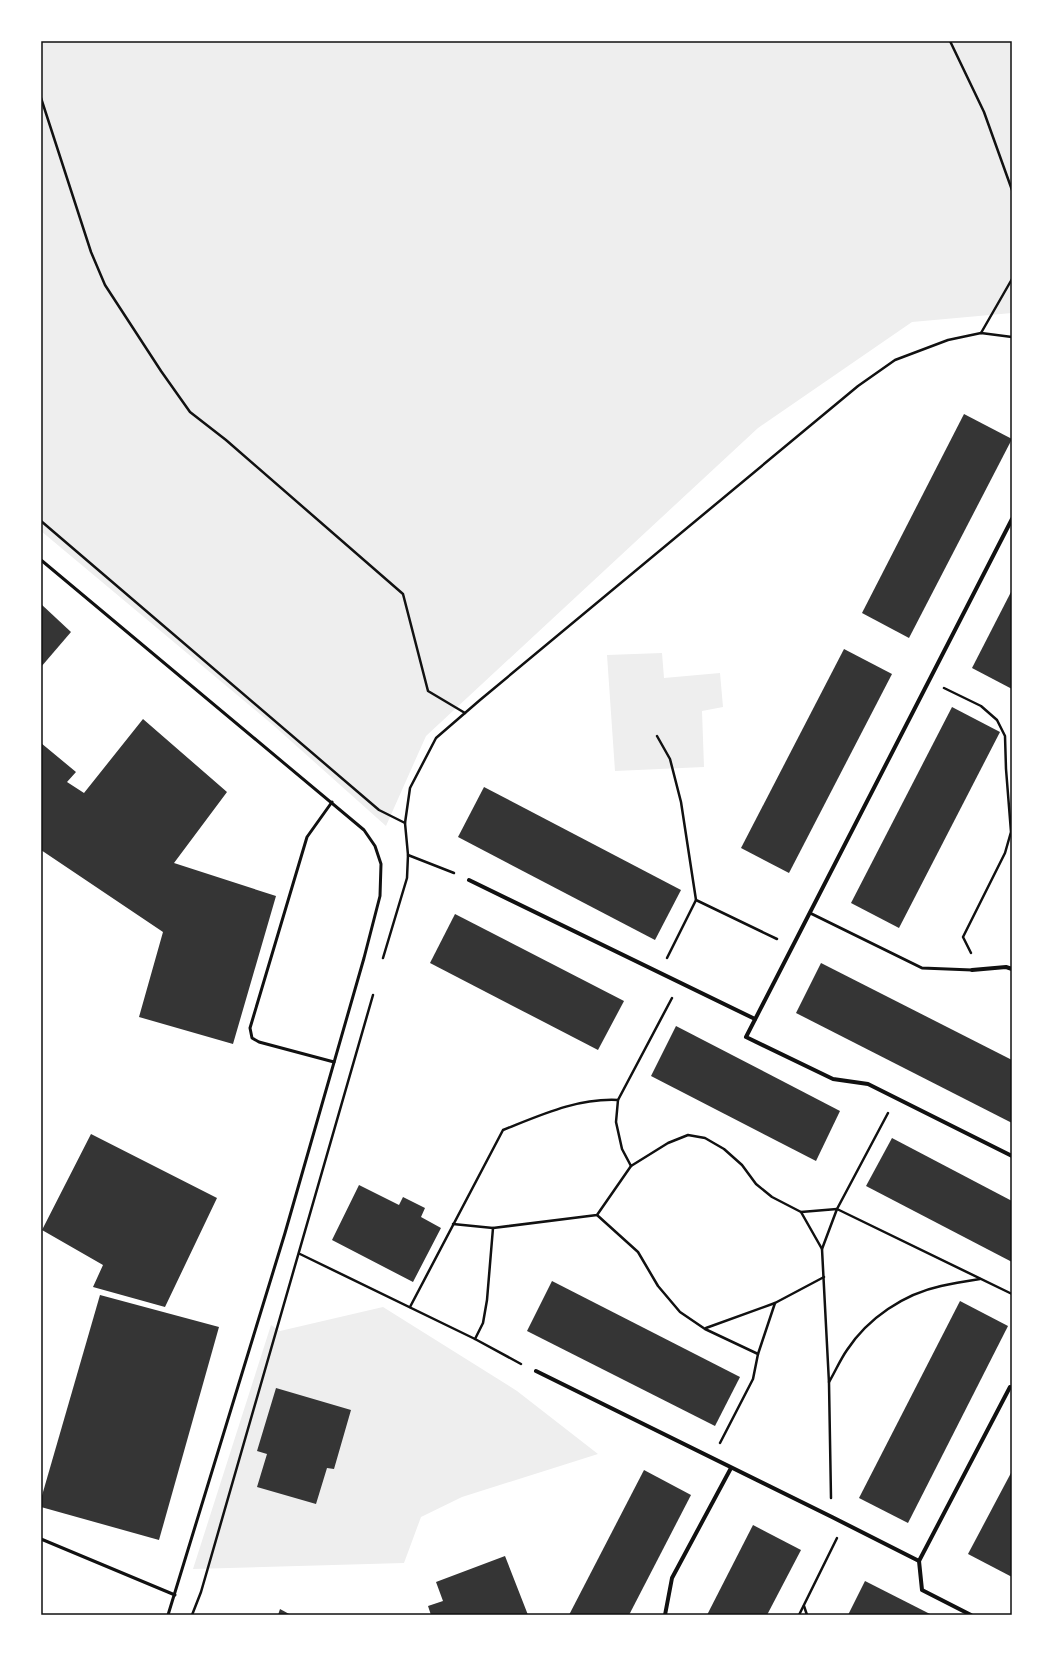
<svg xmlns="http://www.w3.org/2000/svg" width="1053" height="1656" viewBox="0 0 1053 1656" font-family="Commissioner,sans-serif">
<rect width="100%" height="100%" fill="#fff"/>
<g fill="#eee">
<path d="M41 41H1012V313L912 322 758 428 426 736 386 826 273 725 41 531Z"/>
<path d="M662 653 664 678 720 673 723 707 702 711 704 767 615 771 607 655Z"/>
<path d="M383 1307 517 1391 598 1454 462 1497 421 1517 404 1563 193 1569 271 1325 280 1331Z"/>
</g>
<g fill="#353535">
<path d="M964 414 1012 439 909 638 862 613Z"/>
<path d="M1012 590V689L972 668Z"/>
<path d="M41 604 71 632 41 667Z"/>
<path d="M844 649 892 674 789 873 741 848Z"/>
<path d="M952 707 1000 732 899 928 851 903Z"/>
<path d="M143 719 227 792 174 863 276 896 233 1044 139 1017 163 932 41 850V743L76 772 67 782 84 793Z"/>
<path d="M484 787 681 890 655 940 458 837Z"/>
<path d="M455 914 624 1001 598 1050 430 963Z"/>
<path d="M821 963 1012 1060V1123L796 1013Z"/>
<path d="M676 1026 840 1111 816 1161 651 1076Z"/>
<path d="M91 1134 217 1198 165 1307 93 1287 103 1265 42 1230Z"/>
<path d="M892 1138 1012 1201V1262L866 1186Z"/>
<path d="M359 1185 399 1205 403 1197 425 1208 421 1217 441 1228 413 1282 332 1240Z"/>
<path d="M552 1281 740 1377 715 1426 527 1331Z"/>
<path d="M100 1295 219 1327 159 1540 41 1507V1499Z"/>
<path d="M960 1301 1008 1326 908 1523 859 1498Z"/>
<path d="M276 1388 351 1410 334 1469 327 1468 316 1504 257 1487 267 1454 257 1451Z"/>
<path d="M644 1470 691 1495 629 1615H569Z"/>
<path d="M1012 1471V1577L968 1554Z"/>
<path d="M753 1525 801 1550 767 1615H707Z"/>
<path d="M505 1556 528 1615H431L428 1606 443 1601 436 1582Z"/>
<path d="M865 1581 932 1615H848Z"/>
<path d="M280 1609 291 1615H278Z"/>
</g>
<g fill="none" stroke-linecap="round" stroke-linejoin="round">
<g stroke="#111" stroke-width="2.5">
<path d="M950 41 984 112 1012 190"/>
<path d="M41 98 91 252 105 285 161 371 190 412 226 440 403 594 428 691 465 713"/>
<path d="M981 333 1012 279"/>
<path d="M41 521 379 810 405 823"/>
<path d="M944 688 981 706 997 720 1005 736 1006 769 1011 832 1005 853 963 937 971 953"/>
<path d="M657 736 670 759 681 802 696 900 777 939"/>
<path d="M408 855 454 873"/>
<path d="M383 958 407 878 408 855 405 823 410 788 436 738 480 700 858 386 895 360 948 340 981 333 1012 337"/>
<path d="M667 958 696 900"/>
<path d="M672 998 618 1100 616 1122 622 1149 631 1166 668 1143 688 1135 705 1138 724 1149 742 1165 756 1184 772 1197 801 1212 822 1249"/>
<path d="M801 1212 837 1209 1012 1294"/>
<path d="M597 1215 638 1252 658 1286 680 1312 705 1329 758 1354 753 1379 720 1443"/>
<path d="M453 1224 493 1228 597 1215 631 1166"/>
<path d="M300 1254 475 1339 521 1364"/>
<path d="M410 1307 503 1130C541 1115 577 1098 618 1100"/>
<path d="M706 1328 775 1303 824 1277"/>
<path d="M475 1339 483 1323 487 1300 493 1228"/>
<path d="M758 1354 775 1303"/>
<path d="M829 1382C835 1372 840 1360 847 1350 868 1318 904 1294 941 1286 954 1283 967 1281 980 1279"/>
<path d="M831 1498 829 1383 822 1249 837 1209 888 1113"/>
<path d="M804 1606 807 1615"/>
<path d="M192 1615 201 1592 373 995"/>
<path d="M799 1615 837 1538"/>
</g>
<g stroke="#111" stroke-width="3">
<path d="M41 560 364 830 375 846 381 864 380 896 364 958 285 1233 168 1615"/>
<path d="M332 802 307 837 250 1028 252 1038 259 1042 334 1062"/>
<path d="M810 913 922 968 972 970"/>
<path d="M41 1539 175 1595"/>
</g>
<g stroke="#111" stroke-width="4">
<path d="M1012 519 746 1037 833 1079 868 1084 1012 1156"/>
<path d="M469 880 755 1019"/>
<path d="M972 970 1006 967 1012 969"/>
<path d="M536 1371 832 1517 919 1561 922 1590 971 1615"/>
<path d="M919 1561 1010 1387"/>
<path d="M665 1615 672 1578 731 1468"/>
</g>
</g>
<rect width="1053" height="1656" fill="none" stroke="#ffffff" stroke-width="84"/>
<rect x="42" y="42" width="969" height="1572" fill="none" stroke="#111" stroke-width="1.5"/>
</svg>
